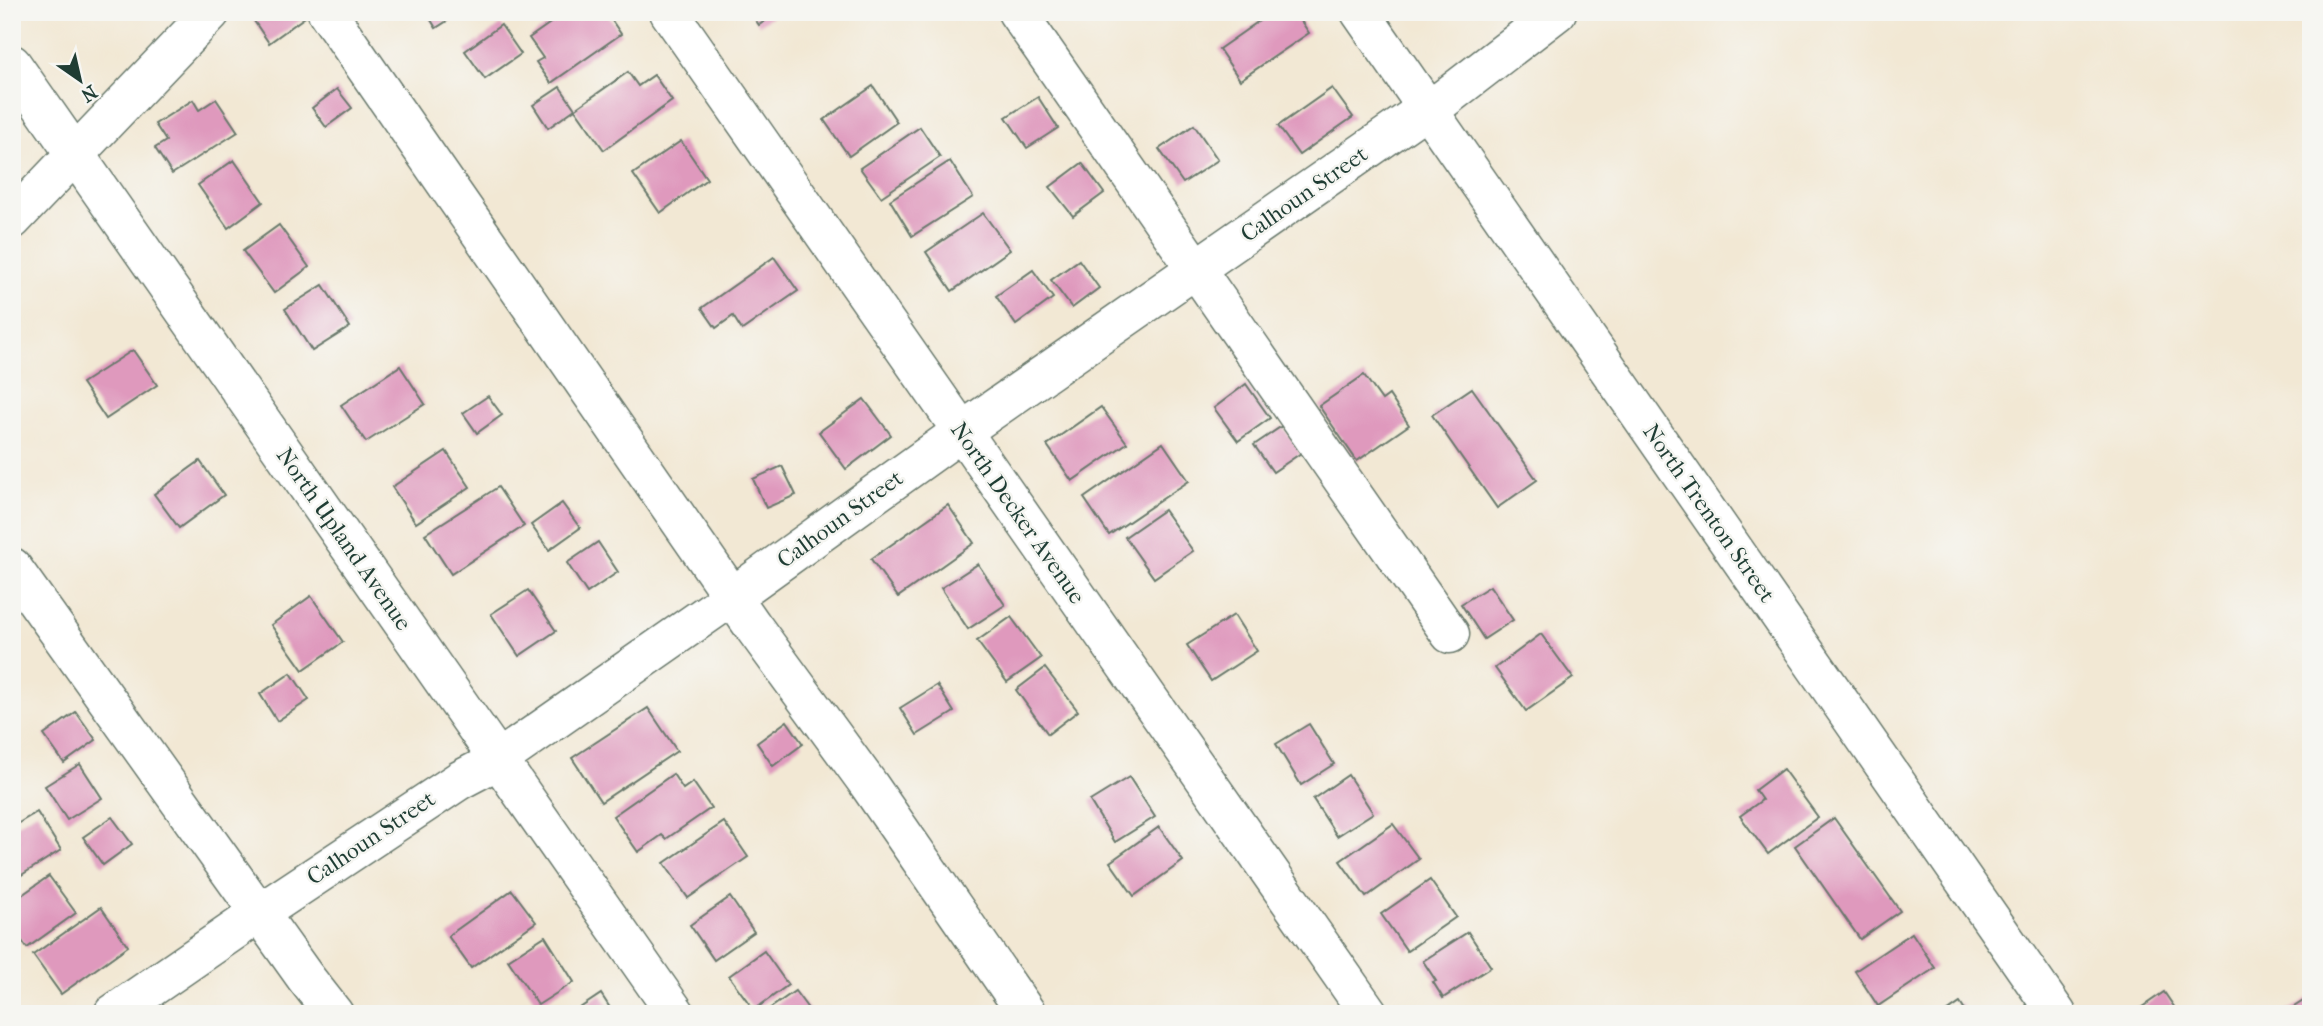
<svg xmlns="http://www.w3.org/2000/svg" width="2323" height="1026" viewBox="0 0 2323 1026" font-family="'IM FELL French Canon',serif">
<rect width="100%" height="100%" fill="#f6f6f2"/>
<filter id="ink" filterUnits="userSpaceOnUse"><feTurbulence type="fractalNoise" baseFrequency=".0143" numOctaves="2"/><feDisplacementMap in="SourceGraphic" scale="14" xChannelSelector="R" yChannelSelector="G"/><feConvolveMatrix kernelMatrix="1 2 1 2 8 2 1 2 1" color-interpolation-filters="sRGB"/></filter>
<filter id="wash" filterUnits="userSpaceOnUse"><feTurbulence type="fractalNoise" baseFrequency=".00686" numOctaves="4" result="noise"/><feDisplacementMap in="SourceGraphic" scale="28" xChannelSelector="R" yChannelSelector="G"/><feGaussianBlur stdDeviation="1.57" result="paint"/><feColorMatrix in="noise" values="0 0 0 0 0 0 0 0 0 0 0 0 0 0 0 0 0 1.4 0 .05"/><feComposite in="paint" operator="in"/></filter>
<g filter="url(#wash)">
<rect width="100%" height="100%" fill="#f2e8d4"/>
<g id="blocks">
<g fill="#df99bd">
<path d="M248 12H312L269 43Z"/>
<path d="M426 12H461L436 28Z"/>
<path d="M566 12H606L621 34 551 83 536 62 543 58 529 38Z"/>
<path d="M750 12H778L759 25Z"/>
<path d="M1272 12H1295L1309 33 1240 80 1219 49Z"/>
<path d="M501 25 521 54 485 79 465 51Z"/>
<path d="M628 72 638 86 654 75 672 101 604 150 575 109Z"/>
<path d="M873 86 897 122 849 156 824 120Z"/>
<path d="M560 87 575 109 548 128 533 105Z"/>
<path d="M1332 88 1353 117 1299 155 1278 126Z"/>
<path d="M337 89 352 108 326 127 312 108Z"/>
<path d="M1038 97 1058 128 1027 148 1006 117Z"/>
<path d="M216 99 238 132 172 174 155 148 166 141 155 124 193 100 199 110Z"/>
<path d="M1194 125 1218 160 1183 183 1159 149Z"/>
<path d="M920 127 940 157 881 197 860 168Z"/>
<path d="M681 141 707 179 660 213 633 174Z"/>
<path d="M234 160 263 202 228 228 198 185Z"/>
<path d="M950 161 973 197 912 236 890 200Z"/>
<path d="M1082 163 1104 193 1073 216 1050 187Z"/>
<path d="M983 213 1010 250 952 291 926 252Z"/>
<path d="M279 225 309 267 274 293 243 251Z"/>
<path d="M774 257 798 291 742 330 733 316 716 328 702 308Z"/>
<path d="M1079 260 1099 288 1072 308 1051 280Z"/>
<path d="M1033 270 1053 298 1016 325 996 296Z"/>
<path d="M323 285 350 327 312 351 285 309Z"/>
<path d="M133 350 157 385 106 419 82 383Z"/>
<path d="M400 366 425 404 366 442 341 405Z"/>
<path d="M1364 375 1382 400 1389 395 1409 425 1357 461 1319 406Z"/>
<path d="M1246 384 1270 418 1238 441 1214 408Z"/>
<path d="M1472 388 1537 480 1497 508 1432 415Z"/>
<path d="M488 396 502 415 477 433 463 413Z"/>
<path d="M864 399 891 435 846 469 819 432Z"/>
<path d="M1101 407 1127 443 1072 481 1047 445Z"/>
<path d="M1282 426 1301 453 1273 472 1254 445Z"/>
<path d="M1163 443 1189 481 1109 535 1084 498Z"/>
<path d="M446 451 470 487 416 523 392 487Z"/>
<path d="M200 461 224 495 179 528 154 494Z"/>
<path d="M782 466 796 495 766 508 753 479Z"/>
<path d="M498 487 524 526 451 574 425 534Z"/>
<path d="M562 503 580 528 549 550 531 525Z"/>
<path d="M948 505 974 543 898 597 871 559Z"/>
<path d="M1164 510 1193 551 1154 578 1125 537Z"/>
<path d="M598 542 618 572 587 593 567 563Z"/>
<path d="M978 564 1005 605 968 629 941 588Z"/>
<path d="M1490 586 1513 620 1484 639 1461 604Z"/>
<path d="M528 590 556 631 519 656 491 614Z"/>
<path d="M311 596 343 642 303 670 271 625Z"/>
<path d="M1234 615 1257 651 1211 681 1187 645Z"/>
<path d="M1011 617 1041 658 1007 682 977 641Z"/>
<path d="M1541 634 1573 678 1526 711 1495 668Z"/>
<path d="M1045 668 1078 711 1048 734 1016 690Z"/>
<path d="M291 673 309 700 277 721 260 694Z"/>
<path d="M937 685 954 712 917 735 900 708Z"/>
<path d="M648 708 677 751 601 802 572 758Z"/>
<path d="M76 712 96 740 64 763 44 735Z"/>
<path d="M787 721 803 744 773 766 757 743Z"/>
<path d="M1309 724 1334 764 1301 785 1276 744Z"/>
<path d="M80 764 102 798 67 820 45 786Z"/>
<path d="M1783 769 1818 817 1768 854 1740 816 1762 800 1755 790Z"/>
<path d="M673 774 683 789 693 782 711 808 666 839 662 835 638 852 613 816Z"/>
<path d="M1348 775 1373 813 1337 836 1313 799Z"/>
<path d="M1129 777 1155 817 1115 842 1090 801Z"/>
<path d="M37 812 61 850 12 881V827Z"/>
<path d="M112 817 132 844 103 865 83 837Z"/>
<path d="M1834 818 1900 911 1860 939 1795 846Z"/>
<path d="M724 822 748 857 688 898 664 863Z"/>
<path d="M1393 824 1419 859 1366 897 1340 861Z"/>
<path d="M1159 827 1183 861 1134 896 1110 862Z"/>
<path d="M49 876 76 913 27 948 12 927V902Z"/>
<path d="M1430 880 1456 917 1407 951 1381 914Z"/>
<path d="M512 890 536 922 471 968 448 936Z"/>
<path d="M730 897 754 932 714 960 690 925Z"/>
<path d="M101 907 128 946 61 994 33 955Z"/>
<path d="M1468 932 1491 967 1443 998 1433 982 1436 981 1423 961Z"/>
<path d="M1912 933 1935 968 1878 1006 1855 971Z"/>
<path d="M545 936 574 982 538 1005 508 960Z"/>
<path d="M764 951 788 985 754 1010 729 976Z"/>
<path d="M795 991 812 1014H762Z"/>
<path d="M2164 992 2179 1014H2132Z"/>
<path d="M601 994 614 1014H571Z"/>
<path d="M2311 996V1014H2283Z"/>
<path d="M1960 1003 1967 1014H1944Z"/>
</g>
</g>
</g>
<g filter="url(#ink)">
<use href="#blocks" fill-opacity="0" stroke="#69796c" stroke-width="2"/>
<g fill="none" stroke-linecap="round" stroke-linejoin="round">
<g stroke="#69796c" stroke-width="41">
<g id="minor">
<path d="M327 12 752 625 869 785 1027 1014"/>
<path d="M669 12 1369 1014"/>
<path d="M1017 12 1450 634"/>
<path d="M1360 12 2057 1014"/>
<path d="M12 64 676 1014"/>
<path d="M12 220 211 12"/>
<path d="M12 567 305 977 334 1014"/>
<path d="M113 1014 261 912 460 780 498 760 733 596 961 432 1427 108 1444 99 1557 12"/>
</g>
</g>
<use href="#minor" stroke="#fff" stroke-width="38"/>
</g>
</g>
<g text-anchor="middle" dominant-baseline="central" stroke-width="5" stroke-linejoin="round" paint-order="stroke">
<g font-size="23" fill="#1f3d34" stroke="#f6f6f2">
<text transform="translate(1304 194) rotate(-35)">Calhoun Street</text>
<text transform="translate(1018 513) rotate(55)">North Decker Avenue</text>
<text transform="translate(1709 513) rotate(55)">North Trenton Street</text>
<text transform="translate(840 519) rotate(-36)">Calhoun Street</text>
<text transform="translate(344 539) rotate(55)">North Upland Avenue</text>
<text transform="translate(371 838) rotate(-34)">Calhoun Street</text>
</g>
</g>
<rect width="2323" height="1026" fill="none" stroke="#f6f6f2" stroke-width="42"/>
<g transform="translate(80 80) rotate(146)" stroke="#f6f6f2" stroke-width="5" paint-order="stroke">
<path d="M0-5L12 26L0 18L-12 26Z" fill="#1f3d34"/>
<text y="-10" font-size="19" font-weight="bold" text-anchor="middle" fill="#1f3d34">N</text>
</g>
</svg>
